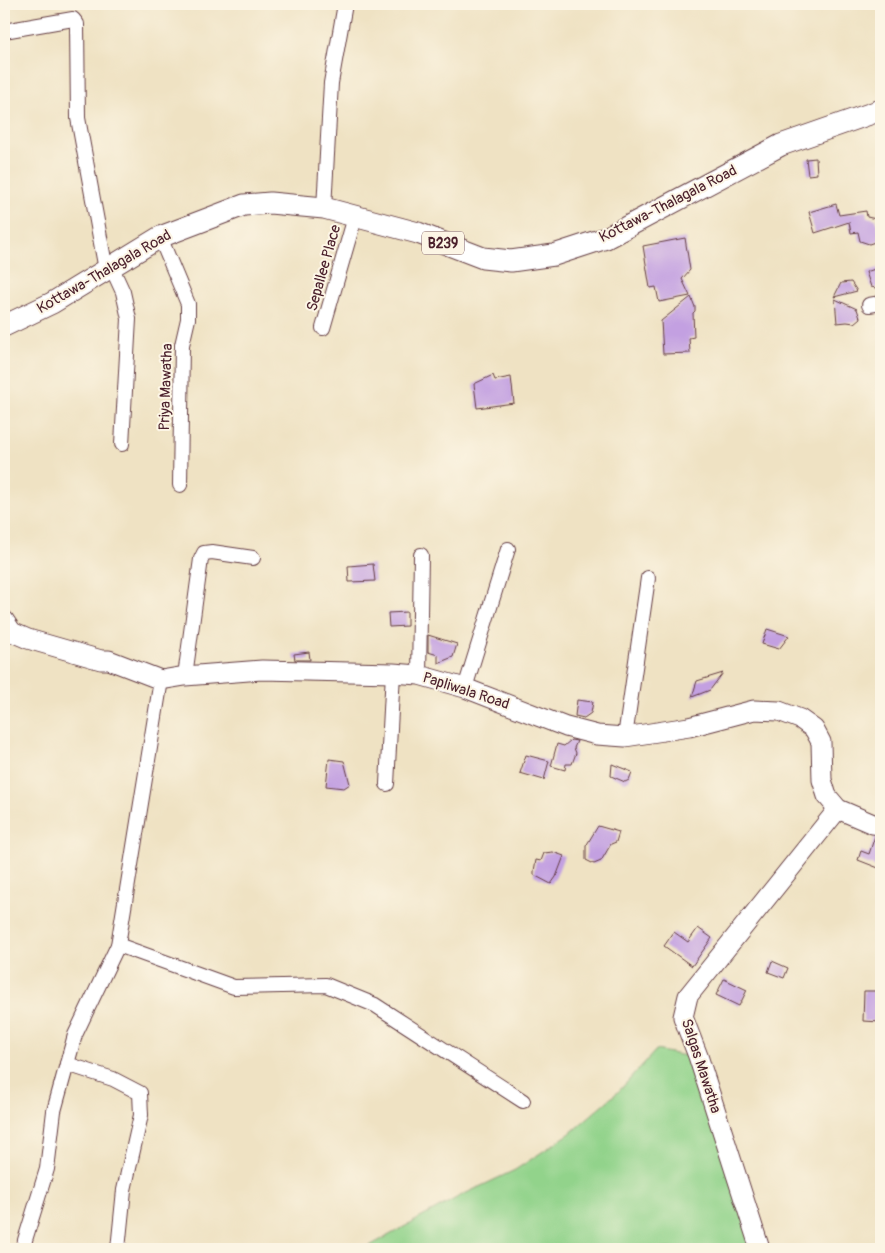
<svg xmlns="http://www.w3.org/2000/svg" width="885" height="1253" viewBox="0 0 885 1253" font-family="Pangolin,sans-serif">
<rect width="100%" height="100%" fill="#fcf5e5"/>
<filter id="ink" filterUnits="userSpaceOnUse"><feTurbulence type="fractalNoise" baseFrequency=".02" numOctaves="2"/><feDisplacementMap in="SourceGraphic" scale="10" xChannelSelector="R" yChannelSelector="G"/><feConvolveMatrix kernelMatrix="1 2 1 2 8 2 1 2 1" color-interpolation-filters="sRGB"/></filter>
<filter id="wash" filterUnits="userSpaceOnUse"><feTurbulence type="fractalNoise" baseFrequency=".0096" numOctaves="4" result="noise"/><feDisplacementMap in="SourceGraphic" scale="20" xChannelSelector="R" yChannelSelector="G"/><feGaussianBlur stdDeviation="1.12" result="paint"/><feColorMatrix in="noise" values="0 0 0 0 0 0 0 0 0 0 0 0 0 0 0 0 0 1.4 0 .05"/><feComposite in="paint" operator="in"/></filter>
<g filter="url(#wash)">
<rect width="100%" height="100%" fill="#efe2c3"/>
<path fill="#92d38b" stroke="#6e795b" d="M656 1050 680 1055 698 1056 760 1249H364L460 1196 515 1170 569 1134 619 1091Z"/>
<g id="blocks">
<g fill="#c3a0e1">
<path d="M816 158 817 174 808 175 806 159Z"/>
<path d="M836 204 839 215 866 211 867 217 876 219 881 240 869 244 860 241 858 232 851 233 849 222 815 233 809 212Z"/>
<path d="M685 238 690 270 682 279 690 296 659 302 656 287 650 288 643 246Z"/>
<path d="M881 267V289L871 287 866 272Z"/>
<path d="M851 282 857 291 834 297 841 283Z"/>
<path d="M691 297 695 307V311L693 313 694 337 689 338 690 353 663 354 661 321Z"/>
<path d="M835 299 857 309 860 318 854 323 847 322 837 323Z"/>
<path d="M493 375 495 380 511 377 514 403 477 408 474 384Z"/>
<path d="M373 564 375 581 349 582 348 566Z"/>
<path d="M407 612V626L389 627 388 613Z"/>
<path d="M767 629 789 636 779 649 762 644Z"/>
<path d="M428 635 457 644 453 657 438 663V655L428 652Z"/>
<path d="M309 652 310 660H295L294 654Z"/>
<path d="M723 673 710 690 692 697 697 681Z"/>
<path d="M577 700 593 702 591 713 584 718 575 716Z"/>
<path d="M571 740 577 741 574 748 576 753 572 764H566L565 770 551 766 557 744 564 746Z"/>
<path d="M526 755 549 761 544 780 520 773Z"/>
<path d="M329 759 344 761 350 784 344 788 326 786Z"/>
<path d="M612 764 632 772 629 780 625 782 611 776Z"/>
<path d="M598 826 619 832 616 842 611 844 601 861 594 864 586 860V846Z"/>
<path d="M875 836H881V869L858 860 861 851 869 854Z"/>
<path d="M553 852 564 856 556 877 551 884 534 875V871L536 860 541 861 544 853Z"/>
<path d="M698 928 712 938 692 966 664 946 674 932 688 942Z"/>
<path d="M772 961 788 968 784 978 768 972Z"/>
<path d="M724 979 747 990 739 1006 716 995Z"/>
<path d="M864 991H881V1022L863 1021Z"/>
</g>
</g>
</g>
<g filter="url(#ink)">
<use href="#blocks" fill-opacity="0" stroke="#633c42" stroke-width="1"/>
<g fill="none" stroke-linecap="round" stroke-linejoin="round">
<g stroke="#633c42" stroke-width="16">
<g id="street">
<path d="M4 31 73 19 77 24 78 118 106 270"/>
<path d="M324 208 331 83 345 4"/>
<path d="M160 237 188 304V319L182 345 180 485"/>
<path d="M111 266 123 292 129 319 122 444"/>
<path d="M869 305 881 303"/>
<path d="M323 328 355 217"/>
<path d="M419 675 421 555"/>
<path d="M185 676 201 559 204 553 212 552 253 558"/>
<path d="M465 688 508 549"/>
<path d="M625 737 648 578"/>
<path d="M387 784 393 673"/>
<path d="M118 945 234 987 326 985 375 1005 523 1101"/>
<path d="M67 1064 113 1079 140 1093 141 1115 124 1190 118 1249"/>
<path d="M24 1249 25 1240 47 1169 54 1111 75 1035 118 945 161 680"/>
</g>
</g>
<g stroke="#633c42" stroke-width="21">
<g id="secondary">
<path d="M4 620 12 632 28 639 101 660H109L161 680 185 676 262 670 393 673 419 675 465 688 566 727 597 735 625 737 689 727 754 710 779 711 800 719 814 729 821 742 822 780 827 796 838 809 873 824 881 825"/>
<path d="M760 1249 698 1056 683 1017 688 996 838 809"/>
</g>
</g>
<g stroke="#633c42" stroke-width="23">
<path id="primary" d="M4 326 52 303 160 237 244 205 270 203 324 208 418 233 483 258 511 261 554 255 606 238 781 145 881 110"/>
</g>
<use href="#street" stroke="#fff" stroke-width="14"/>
<use href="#secondary" stroke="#fff" stroke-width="19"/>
<use href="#primary" stroke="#fff" stroke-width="21"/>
</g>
</g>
<g text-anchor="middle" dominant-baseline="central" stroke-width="4" stroke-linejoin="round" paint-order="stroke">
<rect fill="#fcf5e5" stroke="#7f5f63" stroke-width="1" x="422" y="231.5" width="42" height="23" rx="4"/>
<g font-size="14" font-weight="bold" fill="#4a1f2b">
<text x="443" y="243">B239</text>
</g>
<g font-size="15" fill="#4a1f2b" stroke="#fcf5e5">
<text transform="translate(668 204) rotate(-27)">Kottawa-Thalagala Road</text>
<text transform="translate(324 268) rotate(-74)">Sepallee Place</text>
<text transform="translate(104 272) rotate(-30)">Kottawa-Thalagala Road</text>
<text transform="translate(166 387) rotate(-88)">Priya Mawatha</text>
<text transform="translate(466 691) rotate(18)">Papliwala Road</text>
<text transform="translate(701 1066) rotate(72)">Salgas Mawatha</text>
</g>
</g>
<rect width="885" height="1253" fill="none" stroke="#fcf5e5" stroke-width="20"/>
</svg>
